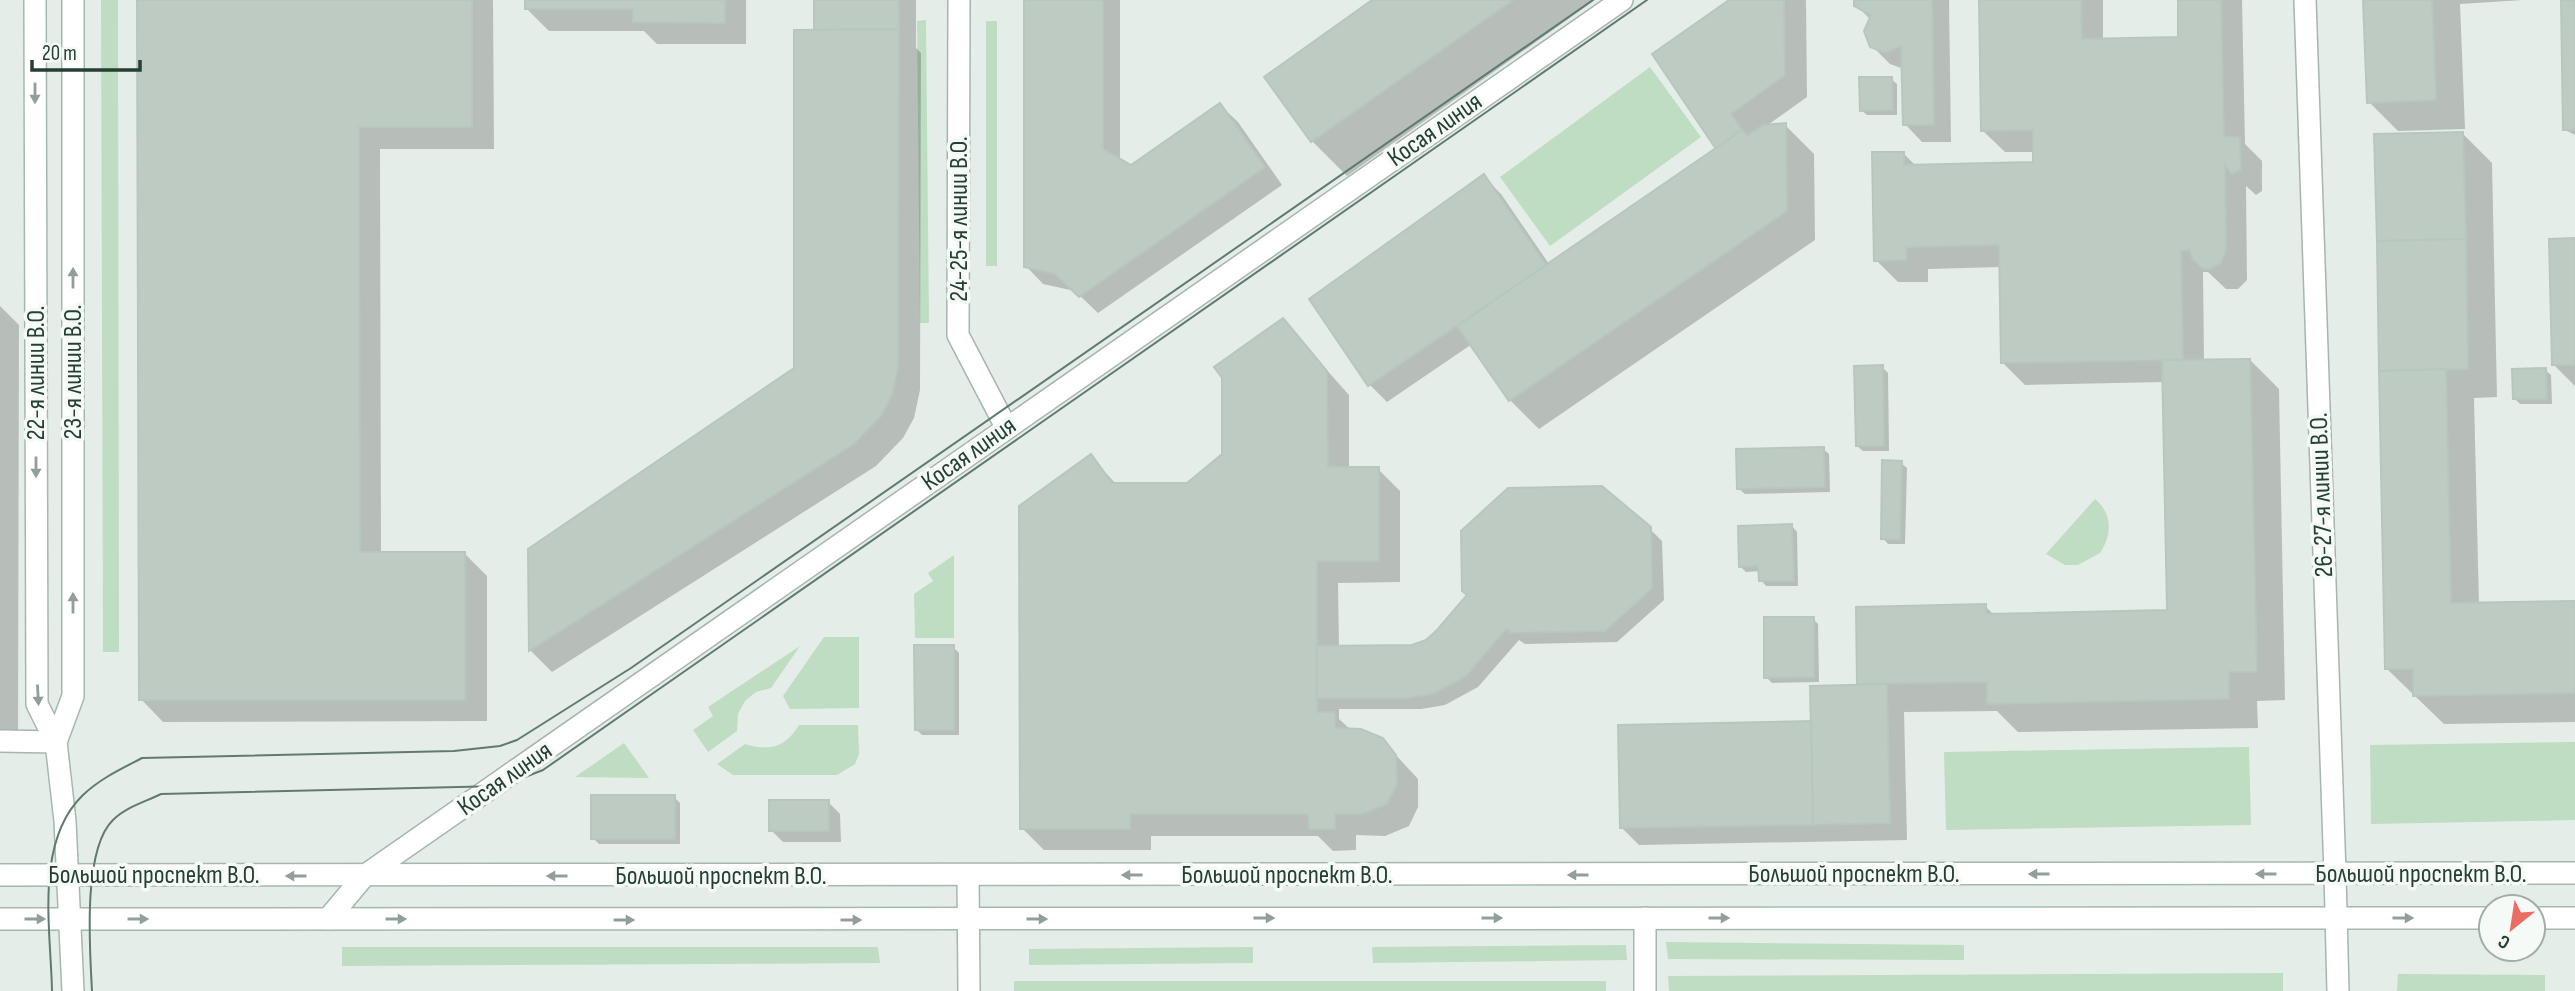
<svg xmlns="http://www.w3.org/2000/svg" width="2575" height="991" viewBox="0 0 2575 991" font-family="'Sofia Sans Condensed',sans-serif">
<rect width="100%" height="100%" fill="#e5ede8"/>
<g fill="#bfddc2">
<path d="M101 0H118L119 652H103Z"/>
<path d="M926 20 929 323H920L917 21Z"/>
<rect x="986" y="21" width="11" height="245"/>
<path d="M1650 67 1701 137 1550 246 1500 177Z"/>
<path d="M2095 499C2113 514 2112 535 2100 553L2078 565H2065L2046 554Z"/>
<path d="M954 555V638H915L914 594 933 581 928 573Z"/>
<path d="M824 637H859V708L790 709 783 696Z"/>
<path d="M800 646 771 688 756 692 745 701 738 714 737 731 708 752 693 730 713 716 708 707Z"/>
<path d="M799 725H858L859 754 855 764 837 775H733L717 764 745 744C770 752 786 747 799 725Z"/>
<path d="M2575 742V820L2371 824 2370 745Z"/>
<path d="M624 743 649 778 575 777Z"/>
<path d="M2249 747 2251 825 1946 830 1944 752Z"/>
<path d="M1666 942 1964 945V960L1668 959Z"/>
<path d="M1626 945 1627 960 1373 963 1372 947Z"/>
<path d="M342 947H878L880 963 342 966Z"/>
<path d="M1253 947V963L1029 965V949Z"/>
<path d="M2283 973V991H1669L1668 976Z"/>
<path d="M2398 974 2545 975V991H2397Z"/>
<rect x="1014" y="981" width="592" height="10"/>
</g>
<g fill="#0003">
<path d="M139 0H493L494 149H380L381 553H464L487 576V721L163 722 141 699Z"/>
<path d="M527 0H746V44H657L644 31H549L527 9Z"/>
<path d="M816 0H916V48L921 53 920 390 914 418 903 438 876 466 552 672 530 650 796 369Z"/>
<path d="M1026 0H1120V160L1131 167 1220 105 1238 122 1282 185 1098 313 1075 291 1043 284 1026 266Z"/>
<path d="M1376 0H1595L1347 176 1312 141 1266 77Z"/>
<path d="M1732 0H1806L1807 97 1765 127 1785 125 1814 154 1815 240 1539 429 1510 400 1472 344 1387 402 1370 385 1484 177 1501 194 1549 264 1718 149Z"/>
<path d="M1856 0H1949L1951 142H1922L1905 124 1904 69 1890 64 1872 46 1870 19 1856 5Z"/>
<path d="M1981 0H2103V40L2180 38V0H2242L2245 144 2262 161V191L2256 195 2246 186 2247 280 2238 289H2226L2208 272H2203L2204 361 2250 360 2279 389 2285 700 2257 701 2258 728 2018 732 1997 711 1904 712 1907 840 1639 845 1622 828 1813 723 1862 686 1859 684 1985 606 1994 615 2169 612 2164 382 2025 385 2003 363 2001 267 1928 269V282H1898L1876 260 1903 153 1917 167 2035 164V152H2005L1982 130Z"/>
<path d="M2365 0H2523L2460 4 2465 129 2398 131 2369 102Z"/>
<path d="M2562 0H2575V135L2565 130Z"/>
<path d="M1891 79 1897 84V115H1867L1861 110Z"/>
<path d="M2463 134 2492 163 2497 397 2474 398 2479 605 2575 603V722L2444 724 2387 669Z"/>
<path d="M2575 240V386L2554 365Z"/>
<path d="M0 306 19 325 18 740H0Z"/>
<path d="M1282 320 1349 395V469H1378L1400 491V582L1338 583 1339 647H1412L1427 641 1650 529 1662 541 1664 600 1617 642 1525 644 1519 640 1478 687 1445 705 1421 709H1339V719L1351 730 1382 740 1418 779V807L1409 826 1385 836 1356 835V850L1333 851 1318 836H1151V850H1044L1022 828 1091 457 1117 485H1187L1224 455Z"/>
<path d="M1882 367 1888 373 1889 451H1863L1857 446Z"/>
<path d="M2545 370 2551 375 2552 404H2520L2515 399Z"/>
<path d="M1823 449 1829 454 1830 492 1745 494 1739 489Z"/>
<path d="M1901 463 1907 468 1905 544H1888L1883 538Z"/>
<path d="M1792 526 1797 532 1798 586H1766L1761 580 1760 571 1746 572 1740 566Z"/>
<path d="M1813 619 1818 624 1819 682 1772 683 1766 677Z"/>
<path d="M953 647 959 653V735H922L916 729Z"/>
<path d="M674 797 680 803V844H599L593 838Z"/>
<path d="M828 802 840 814 841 842H783L771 830Z"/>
</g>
<g fill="#bdcbc3" stroke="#b7c7be" stroke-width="2">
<path d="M137 0H472V127H359L360 552H465V700H139Z"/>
<path d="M525 0H725V23L633 22V9H525Z"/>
<path d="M814 0H899V29L814 30Z"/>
<path d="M1024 0H1103V149L1131 165 1220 103 1265 167 1079 297 1055 274 1024 267Z"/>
<path d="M1372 0H1513L1311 142 1264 77Z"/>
<path d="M1729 0H1784L1785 75 1731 114 1742 130 1716 149 1652 54Z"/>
<path d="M1854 0H1932L1934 125H1903L1901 46 1886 53 1870 47 1864 31 1871 15 1854 6Z"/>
<path d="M1979 0H2081L2082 39 2178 37V0H2221L2224 137H2240L2241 169 2232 174 2225 165 2226 250 2221 263 2209 269 2202 268 2192 258 2190 250 2181 251 2183 360 2001 363 1999 245 1906 247V260L1874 261 1872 152H1904V165L2033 162V130L1981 131Z"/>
<path d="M2363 0H2432L2436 100 2367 103Z"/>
<path d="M2561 0H2575V130H2563Z"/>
<path d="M899 29 898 367 892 395 881 416 854 444 529 651 528 549 794 368V30Z"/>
<path d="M1859 77H1892L1893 110 1860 111Z"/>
<path d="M1786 123 1787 211 1509 401 1457 326 1742 130 1747 136 1763 125Z"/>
<path d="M2463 132 2466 239 2377 241 2374 134Z"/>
<path d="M1484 174 1546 265 1368 386 1309 299Z"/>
<path d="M2575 238V365H2552L2549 239Z"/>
<path d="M2466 239 2468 369 2379 371 2377 241Z"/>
<path d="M1283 318 1327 371 1328 467H1379V561H1317V712H1335V728L1361 729 1383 738 1396 755 1397 784 1387 804 1362 814H1335V829H1309L1308 814H1130V829H1020L1019 506 1091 454 1112 483H1187L1222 454V378L1214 367Z"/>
<path d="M2250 359 2257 672H2229V699L1987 704V682L1857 684 1856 607 1986 604V614L2167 610 2162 360Z"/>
<path d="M1883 365 1884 446H1856L1854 366Z"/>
<path d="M2546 368 2547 399H2513L2512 369Z"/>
<path d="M2446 369 2451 603 2575 601V693L2413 696V669H2385L2379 371Z"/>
<path d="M1824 447 1825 487 1737 489 1736 449Z"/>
<path d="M1882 460 1902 461 1900 540 1881 539Z"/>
<path d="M1602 486 1651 527 1652 588 1605 631 1511 633 1506 629 1466 676 1433 694 1408 698H1317V646L1412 645 1426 640 1437 630 1467 595 1462 591 1461 531 1508 488Z"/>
<path d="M1792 524 1794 581H1759L1758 566 1739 567 1738 526Z"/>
<path d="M1764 617H1814V677L1764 678Z"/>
<path d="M914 645H954V730H915Z"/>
<path d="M1887 684 1890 823 1813 825 1810 686Z"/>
<path d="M1811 721 1813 825 1620 828 1618 725Z"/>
<rect x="591" y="795" width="84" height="44"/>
<rect x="769" y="800" width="60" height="31"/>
</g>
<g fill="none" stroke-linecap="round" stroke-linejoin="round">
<g stroke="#a8b5ae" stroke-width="24">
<g id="street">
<path d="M959 0 958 335 1006 427"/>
<path d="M2305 0 2335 874"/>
<path d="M0 741 56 742"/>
<path d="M968 875 969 991"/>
<path d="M1645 918V991"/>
<path d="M328 919 364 876 1622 0"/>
</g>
</g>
<g stroke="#a4b9ae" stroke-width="24">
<g id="secondary">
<path d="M35 0 37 704 56 742 65 821 73 991"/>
<path d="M56 742 73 696V0"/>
<path d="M2335 874 2338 991"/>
<path d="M0 875 2575 873"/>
<path d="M2533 918H2575"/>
<path d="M0 919 2491 918"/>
</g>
</g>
<use href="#street" stroke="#fff" stroke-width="21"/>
<use href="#secondary" stroke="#fff" stroke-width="21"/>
<g stroke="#607a6e" stroke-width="2">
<path d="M52 991C51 931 34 842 83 795 101 778 121 769 142 758L454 751 500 746 517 740 631 668 1593 0"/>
<path d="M92 991C90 951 82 850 113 820 126 807 145 802 161 794L502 786 543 770 1647 0"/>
</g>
</g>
<defs><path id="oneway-solid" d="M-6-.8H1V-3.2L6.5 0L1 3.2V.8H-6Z" transform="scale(1.75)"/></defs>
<g fill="#929f99">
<use href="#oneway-solid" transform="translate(35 93) rotate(90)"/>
<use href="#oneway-solid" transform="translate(73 278) rotate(-90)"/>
<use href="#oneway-solid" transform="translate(36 467) rotate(90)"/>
<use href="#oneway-solid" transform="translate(73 603) rotate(-90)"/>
<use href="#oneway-solid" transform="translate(38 695) rotate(87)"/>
<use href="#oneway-solid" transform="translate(2039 874) rotate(-180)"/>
<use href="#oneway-solid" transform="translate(2266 874) rotate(180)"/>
<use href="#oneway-solid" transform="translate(1132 875) rotate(180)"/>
<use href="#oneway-solid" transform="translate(1578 875) rotate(180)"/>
<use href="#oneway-solid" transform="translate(296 876) rotate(180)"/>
<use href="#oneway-solid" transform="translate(557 876) rotate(-180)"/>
<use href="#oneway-solid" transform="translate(1264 918)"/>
<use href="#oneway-solid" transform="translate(1492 918)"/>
<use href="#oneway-solid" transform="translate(1719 918)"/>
<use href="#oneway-solid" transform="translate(2403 918)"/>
<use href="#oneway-solid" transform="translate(35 919)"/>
<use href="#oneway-solid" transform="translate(138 919)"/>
<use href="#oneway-solid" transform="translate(396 919)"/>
<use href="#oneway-solid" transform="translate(1037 919)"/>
<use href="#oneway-solid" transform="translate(624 920)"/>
<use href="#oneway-solid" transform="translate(851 920)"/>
</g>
<g text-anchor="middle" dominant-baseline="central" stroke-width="7" stroke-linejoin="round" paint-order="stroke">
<g font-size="26" fill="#253f33" stroke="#f5faf7">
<text transform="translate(1435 130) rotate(-35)">Косая линия</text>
<text transform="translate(959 219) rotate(-90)">24-25-я линии В.О.</text>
<text transform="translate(73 372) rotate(-90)">23-я линии В.О.</text>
<text transform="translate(36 373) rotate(-90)">22-я линии В.О.</text>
<text transform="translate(969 454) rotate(-35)">Косая линия</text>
<text transform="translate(2322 495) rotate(-92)">26-27-я линии В.О.</text>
<text transform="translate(505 779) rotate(-35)">Косая линия</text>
<text x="1854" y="874">Большой проспект В.О.</text>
<text x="2421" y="874">Большой проспект В.О.</text>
<text x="154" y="875">Большой проспект В.О.</text>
<text x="1287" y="875">Большой проспект В.О.</text>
<text x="721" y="876">Большой проспект В.О.</text>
</g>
</g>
<g transform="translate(2512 928) rotate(210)"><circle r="33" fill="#f5faf7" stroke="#a2afa9" stroke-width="2"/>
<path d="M0-5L12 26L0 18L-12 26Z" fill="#eb6e65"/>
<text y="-10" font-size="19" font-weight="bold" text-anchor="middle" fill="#253f33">С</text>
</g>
<path d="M32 60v10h108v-10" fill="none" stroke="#253f33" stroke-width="3.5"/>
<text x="42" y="60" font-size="21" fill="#253f33" stroke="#f5faf7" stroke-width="5" paint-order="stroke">20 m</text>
</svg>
